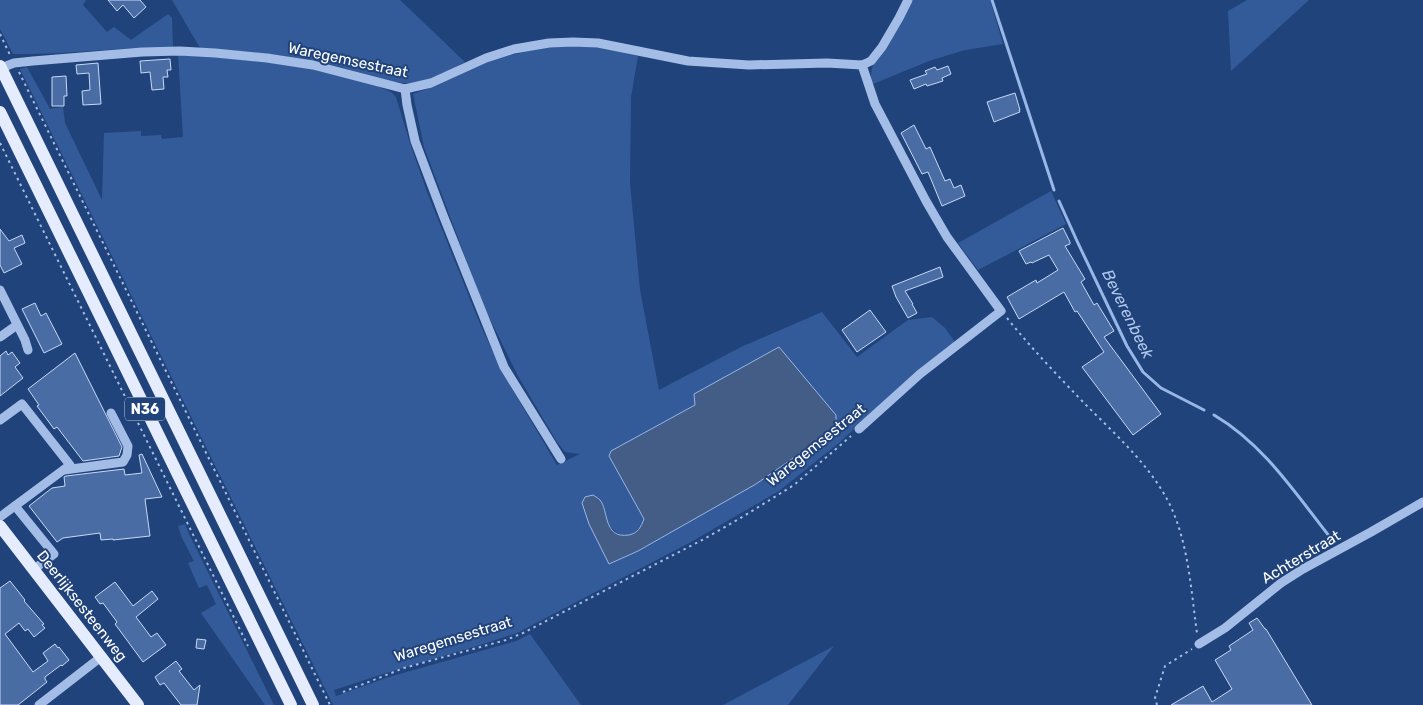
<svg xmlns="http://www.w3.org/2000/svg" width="1423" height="705" viewBox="0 0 1423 705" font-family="Rubik,sans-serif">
<rect width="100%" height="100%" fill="#21437b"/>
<g fill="#345b99" fill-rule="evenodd">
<path d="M0 0H86L83 5 107 32 114 27 131 40 168 14 172 18 173 47C119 47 67 55 13 54L0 29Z"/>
<path d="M172 0H400L465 62C451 70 431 81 415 83 393 86 355 70 333 65 289 54 245 52 200 48Z"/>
<path d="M911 0H990L1003 44 965 50 929 61 873 84 870 82 872 68 907 10Z"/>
<path d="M1247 0H1309L1231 71 1228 11Z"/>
<path d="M555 46H584L603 48 638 56 631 97 630 183 640 290 659 390 741 347 822 312 857 357 908 320 932 317 945 328 955 342 899 387 840 442 779 491 691 542 517 633 477 646 386 673 334 690 336 696 389 677 516 641 530 634 581 705H333L20 69 27 67 50 109 63 107 65 123 102 200 104 133 141 131V136L161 135 162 139 183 137 178 54 301 65 375 85 391 92 396 97 409 140 427 192 480 324 502 372 557 465 580 454 565 452 557 442 518 376 483 305 424 147 413 94 435 86 491 60 537 49ZM779 347 831 432 756 484 638 551 609 564 604 512C609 537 633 546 644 519L609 456 611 451 695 405 694 394Z"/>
<path d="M1051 191 1066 224 978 270 958 243Z"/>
<path d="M185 524 189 534 274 705H265L201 613 216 604 207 585 199 588 188 563 194 561 182 538 178 526Z"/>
<path d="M834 646 788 705H723Z"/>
</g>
<path fill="#445d87" stroke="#97b7e7" d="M779 347 836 415V424L831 432 756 484 638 551 609 564 589 524 582 503 585 497 593 495C596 497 598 498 600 500 609 511 603 539 629 535 638 533 641 527 644 519L609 456 611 451 695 405 694 394Z"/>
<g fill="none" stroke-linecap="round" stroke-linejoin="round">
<g stroke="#97b7e7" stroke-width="3">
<path d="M992 0 1054 190"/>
<path d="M1059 201 1077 241 1127 346 1143 372 1161 388 1204 410"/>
<path d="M1214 415C1265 445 1297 496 1333 541"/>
</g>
</g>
<g fill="#4a6ca4" stroke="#c7d9f4">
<path d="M108 0H140L146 7 134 18 123 5 117 11Z"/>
<path d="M170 59 171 70H167L168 77H163L164 89 152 90 150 72 141 73 140 61Z"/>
<path d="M98 63 101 104 83 105 82 91 90 90 89 73 77 74 76 65Z"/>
<path d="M948 66 951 74 942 78 943 81 927 86 926 84 914 89 910 80 927 74 925 71 935 67 937 70Z"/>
<path d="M66 76 67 96H64V106H52V77Z"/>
<path d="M1015 93 1020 110H1019L1020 112 994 122 987 102Z"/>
<path d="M914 125 926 149 930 147 945 181 950 179 954 188 961 185 965 196 942 206 928 172 922 174 901 133Z"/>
<path d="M1063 228 1070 242V244L1065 246 1085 279 1081 282 1094 305 1097 303 1114 331 1104 337 1161 414 1133 435 1082 367 1104 352 1077 311 1075 312 1064 292 1019 319 1007 297 1036 280 1037 283 1058 270 1049 255 1034 262 1032 263 1031 262 1026 264 1019 251Z"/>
<path d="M0 229 9 241 22 235 25 243 14 248 22 264 4 273 0 265Z"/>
<path d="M940 267 943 277 905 291 913 304H912L917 313 908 318 896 297 892 286Z"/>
<path d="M35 303 41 316 46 313 62 344 44 353 22 309Z"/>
<path d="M870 310 886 332 857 352 842 330Z"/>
<path d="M6 351 8 355 12 352 20 363 15 367 23 378 0 396V356Z"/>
<path d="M75 353 122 447 119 456 83 461 57 427 54 429 37 406 39 405 28 389Z"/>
<path d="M142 454 162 497 145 499 150 536 113 540V539L101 540 100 533 63 538 57 542 29 506 52 488 65 486 64 477 66 476 124 469 125 475 142 473 139 455Z"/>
<path d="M10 581 25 600 24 601 44 624 42 625 45 628 34 637 28 629 25 631 19 623 5 634 33 672 48 661 43 653 55 644 58 648 59 647 69 660 62 666 61 665 45 677V679L47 682 18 705H0V588Z"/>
<path d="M115 582 133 606 152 591 158 599 136 617 151 637 157 633 166 645 143 662 115 624 117 622 103 603 100 604 95 597Z"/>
<path d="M1257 618 1265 629H1266L1312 705H1171L1203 686 1212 702 1232 689 1215 660 1231 650 1229 646 1253 630 1249 623Z"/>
<path d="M197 639 206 640 204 649 196 648Z"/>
<path d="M176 661 182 669 179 671 194 690 200 685 197 705H181L164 683 160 685 155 677Z"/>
</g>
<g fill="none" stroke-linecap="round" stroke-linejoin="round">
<g stroke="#a4bde6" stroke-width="2" stroke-dasharray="2.5 4" stroke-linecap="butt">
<path d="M0 34 10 55"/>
<path d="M19 72 330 705"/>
<path d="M0 143 248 646"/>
<path d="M1007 318C1032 349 1059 377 1086 405 1117 436 1152 467 1171 507 1189 547 1191 591 1197 633"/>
<path d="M343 692 404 668 506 640 523 633 704 539 739 519 794 485 851 436"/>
<path d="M1157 705 1155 698 1165 666 1192 649"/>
</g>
<g stroke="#a4bde6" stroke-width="9">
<path d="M1 68 14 63 33 61 142 52 180 51 215 53 267 58 313 65 405 89 431 83 486 58 514 49 549 43 573 42 598 43 688 61 749 65 827 63 862 65 871 61 882 47 899 18 908 0"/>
<path d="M405 89 407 105 415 141 443 215 504 367 561 459"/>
<path d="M0 290 25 340 28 350"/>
<path d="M0 337 17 325"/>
<path d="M0 420 22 404 70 465 0 517"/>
<path d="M859 429 920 374 1001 311 947 237 926 201 875 104 862 65"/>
<path d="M64 470 123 462 127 455 128 446 111 413"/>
<path d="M15 506 54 554 33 570"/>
<path d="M1199 644 1225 628 1281 583 1303 569 1371 532 1423 502"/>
<path d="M39 705 101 657"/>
</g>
<g stroke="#e4ecfd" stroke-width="12">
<path d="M0 66 313 705"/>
<path d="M0 112 291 705"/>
<path d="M0 526 138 705"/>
</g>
</g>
<g text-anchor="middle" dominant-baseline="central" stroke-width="4" stroke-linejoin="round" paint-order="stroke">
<rect fill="#21437b" stroke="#bcc7d7" stroke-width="1" x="125" y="397.5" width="40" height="23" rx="4"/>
<g font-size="14" font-weight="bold" fill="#fff">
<text x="145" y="409">N36</text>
</g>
<g font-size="15" fill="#fff" stroke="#21437b">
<text transform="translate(348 60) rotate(12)">Waregemsestraat</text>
<text transform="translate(816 445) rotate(-39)">Waregemsestraat</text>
<text transform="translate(1301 557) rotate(-31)">Achterstraat</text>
<text transform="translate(82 606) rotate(52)">Deerlijksesteenweg</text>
<text transform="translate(453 639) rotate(-17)">Waregemsestraat</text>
</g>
<g font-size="16" font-style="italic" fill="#afc7ed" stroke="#21437b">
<text transform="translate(1128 314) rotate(64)">Beverenbeek</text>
</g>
</g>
</svg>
